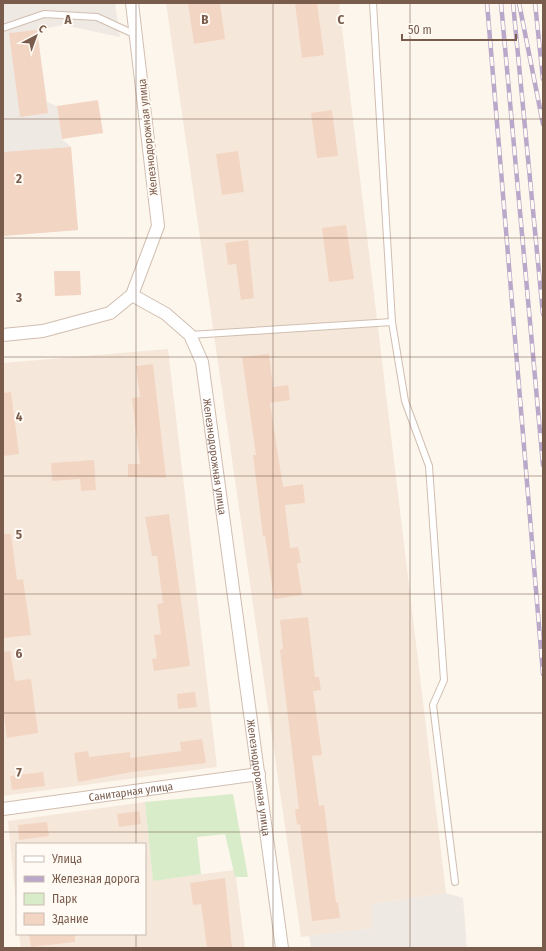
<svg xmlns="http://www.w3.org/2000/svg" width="546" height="951" viewBox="0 0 546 951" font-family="'Fira Sans Condensed',sans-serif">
<rect width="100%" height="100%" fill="#fdf6ec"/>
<g fill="#f5e8da">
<path d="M166 3H339L446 893 372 904V928L301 937Z"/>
<path d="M168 349 217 767 3 796V363Z"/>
<path d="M145 802 153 880 235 870 245 948H21L19 934H145V844H17V912L8 821Z"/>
</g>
<g fill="#efe9e4">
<path d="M3 3H115L120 37 63 25 37 30 47 102 57 106 62 139 71 147 78 230 3 236Z"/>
<path d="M446 893 463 898 467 948H311L309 936 372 928V904Z"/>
</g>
<path fill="#d8ecc9" d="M233 794 248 877H235L225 834 197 837 201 874 153 881 145 802Z"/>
<g fill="#f3d5c3">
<path d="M188 3H220L225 39 194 44Z"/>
<path d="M295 3H317L324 55 302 58Z"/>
<path d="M37 30 48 113 20 117 9 33Z"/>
<path d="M98 100 103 133 62 139 57 106Z"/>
<path d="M332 110 338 156 317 158 311 113Z"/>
<path d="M71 147 78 230 3 236V152Z"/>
<path d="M238 151 244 192 222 195 216 154Z"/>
<path d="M346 225 354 279 329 282 322 228Z"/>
<path d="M248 240 254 298 241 300 236 264 228 265 225 243Z"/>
<path d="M54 271H80L81 295 55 296Z"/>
<path d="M269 354 273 387 288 385 290 400 270 403 283 487 303 484 305 503 285 505 290 548 298 547 301 563H297L302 595 274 599 265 536H263L253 455H256L242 357Z"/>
<path d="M153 364 166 478 128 477V464H140L132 398 140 397 136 366Z"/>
<path d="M11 392 19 454 3 456V393Z"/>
<path d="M94 460 96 490 81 491 80 479 52 481 51 463Z"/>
<path d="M169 514 190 666 154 671 152 659 157 658 154 635 161 634 157 604 163 603 157 556H152L145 517Z"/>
<path d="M3 534H11L17 580 23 579 31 635 3 638Z"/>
<path d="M308 617 315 677H319L321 690 313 691 322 755 312 756 319 806 324 805 336 903 338 902 340 918 312 921 300 824 297 825 295 809H299L280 650 283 649 280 620Z"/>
<path d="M10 651 15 681 31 679 38 733 7 738 3 707V652Z"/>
<path d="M195 692 197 707 178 709 177 694Z"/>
<path d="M202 739 206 763 132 772 78 782 74 753 88 751 89 757 130 752V758L181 751 180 742Z"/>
<path d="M43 772 45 786 12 790 10 776Z"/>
<path d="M139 811 141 824 119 827 117 814Z"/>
<path d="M47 822 49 836 19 840 18 825Z"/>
<path d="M225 878 232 948H207L201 904 193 905 190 883Z"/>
<path d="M29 934H75V942L31 947Z"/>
</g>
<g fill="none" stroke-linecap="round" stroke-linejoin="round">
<g stroke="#d1beb0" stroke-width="8">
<g id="service">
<path d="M373 3 392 322 405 401 429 466 444 680 433 705 455 882"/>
<path d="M3 28 44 14 97 17 136 35"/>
<path d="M190 335 392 322"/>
</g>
</g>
<g stroke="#d1beb0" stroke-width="14">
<g id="minor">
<path id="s1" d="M132 295 166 314 190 335 202 362 282 948"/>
<path d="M132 295 158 226 132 3"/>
<path d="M3 335 43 331 110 313 132 295"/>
<path id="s2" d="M3 809 259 774"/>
</g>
</g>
<use href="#service" stroke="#fff" stroke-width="6"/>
<use href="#minor" stroke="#fff" stroke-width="12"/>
<g stroke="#b9a8c9" stroke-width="4.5">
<g id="rail">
<path d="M487 3 543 674"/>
<path d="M501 3 543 465"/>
<path d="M513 3 543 314"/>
<path d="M519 3 543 124"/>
<path d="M535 3 543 79"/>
</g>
</g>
<use href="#rail" stroke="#fffaf3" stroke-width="3" stroke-dasharray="9" stroke-linecap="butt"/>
</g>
<path fill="none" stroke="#7a5c4d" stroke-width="1" stroke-opacity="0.55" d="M136 3V844M273 3V948M410 3V948M3 119H543M3 238H543M3 357H543M3 476H543M3 594H543M3 713H543M3 832H543M136 934V948"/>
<g text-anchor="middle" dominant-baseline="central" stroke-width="4" stroke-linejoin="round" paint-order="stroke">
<g font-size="11" fill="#7a5c4d" stroke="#fffaf3">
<text transform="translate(148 137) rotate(-96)">Железнодорожная улица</text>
<text stroke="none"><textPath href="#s1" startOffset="196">Железнодорожная улица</textPath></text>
<text stroke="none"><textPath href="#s1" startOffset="520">Железнодорожная улица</textPath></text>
<text stroke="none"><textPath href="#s2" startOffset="129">Санитарная улица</textPath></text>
</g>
</g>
<g font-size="13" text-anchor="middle" font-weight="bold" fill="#7a5c4d" stroke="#fffaf3" stroke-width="4" stroke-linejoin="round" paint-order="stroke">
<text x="68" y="24">A</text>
<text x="205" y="24">B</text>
<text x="341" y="24">C</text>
<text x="19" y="183">2</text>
<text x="19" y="302">3</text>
<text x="19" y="421">4</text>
<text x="19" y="539">5</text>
<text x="19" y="658">6</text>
<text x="19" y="777">7</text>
</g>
<rect width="546" height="951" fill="none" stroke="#7a5c4d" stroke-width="8"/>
<rect x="16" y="843" width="130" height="92" fill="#fffaf3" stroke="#cabbb1"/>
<rect x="24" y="856" width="20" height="6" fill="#ffffff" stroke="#cabbb1"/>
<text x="52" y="863" font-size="12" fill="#7a5c4d">Улица</text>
<rect x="24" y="876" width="20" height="6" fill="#b9a8c9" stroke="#cabbb1"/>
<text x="52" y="883" font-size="12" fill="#7a5c4d">Железная дорога</text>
<rect x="24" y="893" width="20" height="12" fill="#d8ecc9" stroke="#cabbb1"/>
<text x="52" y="903" font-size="12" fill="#7a5c4d">Парк</text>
<rect x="24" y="913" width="20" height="12" fill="#f3d5c3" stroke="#cabbb1"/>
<text x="52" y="923" font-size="12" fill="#7a5c4d">Здание</text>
<g transform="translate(36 36) rotate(41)" stroke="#fffaf3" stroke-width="3" paint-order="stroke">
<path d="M0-3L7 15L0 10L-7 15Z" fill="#7a5c4d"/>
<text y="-6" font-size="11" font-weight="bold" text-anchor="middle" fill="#7a5c4d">С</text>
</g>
<path d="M402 34v6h114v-6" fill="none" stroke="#7a5c4d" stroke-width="2"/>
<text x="408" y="34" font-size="12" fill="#7a5c4d" stroke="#fffaf3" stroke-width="3" paint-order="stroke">50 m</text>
</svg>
